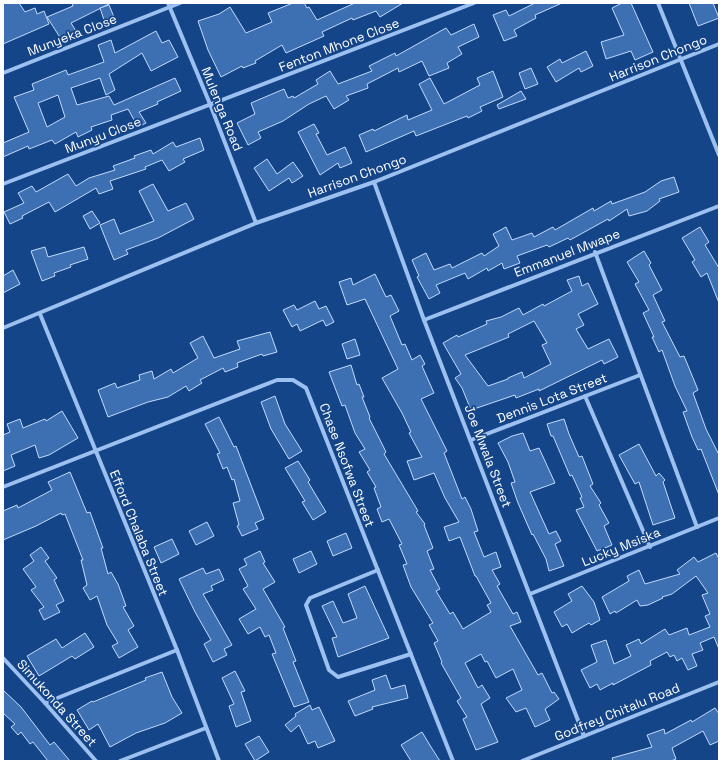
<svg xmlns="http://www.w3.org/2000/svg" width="722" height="764" viewBox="0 0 722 764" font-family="'Space Grotesk',sans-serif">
<rect width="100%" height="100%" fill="#154589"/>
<g fill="#3d70b2" stroke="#c2dbfb" fill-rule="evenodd">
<path d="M3 3H19L25 12 35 8 37 14 44 11 49 24 3 44Z"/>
<path d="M72 3H111L71 23 76 31 61 39 47 17 73 6Z"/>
<path d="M293 3H304L307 8 309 7 317 20 355 3H403L380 17 376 11 353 20 352 18 322 32 324 36 286 53 282 45 255 61 256 63 243 68 242 66 221 77 208 50 198 21 219 14 230 7 246 33 272 22 268 13Z"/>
<path d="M535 3H562L535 15 536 18 514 30 517 36 504 41 493 15 506 10 509 16Z"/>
<path d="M622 3H631L653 52 635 60 631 51 606 59 601 42 624 35 612 8Z"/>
<path d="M689 3H713L719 18 698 26Z"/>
<path d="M109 5 114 17 104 20 100 8Z"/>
<path d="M474 24 479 37 458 47 462 54 447 63 449 68 429 76 422 61 399 72 398 68 367 84 368 88 346 96 349 100 334 109 326 96 309 104 283 121 258 132 261 138 248 145 237 123 255 114 251 103 284 89 288 98 293 96 294 98 318 84 316 80 330 71 338 84 372 71 369 66 395 53 396 56 446 28 451 35Z"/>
<path d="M156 31 162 43 169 40 178 57 151 71 142 53 109 74 115 90 106 95 100 78 71 88 77 105 109 96 114 105 175 78 181 91 157 102 158 104 139 112 146 123 138 127 128 109 111 115 112 120 91 127 92 130 78 137 76 132 55 144 52 140 29 149 28 146 3 157V143L29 132 14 97 34 90 32 84 66 70 68 75 104 62 98 45 111 40 115 53ZM58 95 65 117 47 127 38 103Z"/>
<path d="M586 51 593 66 581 72 579 68 556 82 547 67 560 59 562 63Z"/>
<path d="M531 68 538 84 525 89 519 73Z"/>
<path d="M493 71 503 97 480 107 482 111 468 118 467 116 416 136 414 131 366 152 359 135 373 129 374 131 407 115 408 120 432 110 419 84 430 78 444 104 480 85 477 78Z"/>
<path d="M521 91 526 99 499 109 497 105Z"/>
<path d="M314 124 319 133 316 134 327 155 345 147 352 163 340 168 338 163 320 175 298 132Z"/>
<path d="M200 138 204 150 183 159 185 162 169 171 162 160 145 167 146 169 110 181 113 189 99 194 96 188 55 212 49 202 22 216 23 218 10 224 4 212 24 203 18 193 32 186 36 192 68 174 76 186 89 178 115 170 113 166 135 158 134 156 151 150 153 154 173 142 176 147Z"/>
<path d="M267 159 277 174 293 162 303 176 292 183 289 178 269 191 254 168Z"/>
<path d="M674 177 679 192 659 199 660 201 647 211 629 216 627 209 609 221 608 219 570 240 568 238 549 247 547 245 517 256 520 263 504 269 502 263 488 271 487 268 468 279 465 273 436 285 440 293 429 299 417 277 419 276 412 260 426 253 434 270 450 264 452 268 482 253 484 256 499 246 493 234 506 227 512 240 532 233 534 237 553 227 555 230 593 208 594 211 611 201 612 204 645 192 661 181Z"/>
<path d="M153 184 168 211 186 203 194 219 158 238 126 250 128 254 114 260 100 225 114 219 120 234 154 221 139 191Z"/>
<path d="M92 211 100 223 90 229 83 216Z"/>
<path d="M700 227 709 242 705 245 719 268V303L707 273 701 277 692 262 695 260 682 238Z"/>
<path d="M45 247 48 257 84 247 88 259 70 265 71 267 54 273 55 276 42 281 31 251Z"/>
<path d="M644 251 651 263 649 265 662 290 653 295 665 321 662 322 680 357 684 356 698 390 693 393 706 429 719 455V495L701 449 698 450 692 437 683 412 687 411 675 386 662 350 659 352 652 337H654L643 313 649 310 635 284 639 282 627 262Z"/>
<path d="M13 270 20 284 3 293V276Z"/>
<path d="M375 274 386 297 391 295 399 311 390 316 402 345 405 344 412 360 420 355 425 364 422 366 434 393 421 399 447 451 444 453 462 499 465 497 471 509 478 531 474 532 484 557 496 552 501 567 492 570 500 584 497 586 513 614 517 612 521 622 510 626 538 675 542 673 552 693 554 692 559 699 545 709 550 720 535 727 526 708 516 712 506 698 522 690 513 669 496 678 487 661 485 662 481 654 465 663 478 688 482 685 490 698 481 704 498 742 476 750 463 719 467 717 457 701 461 698 441 663 442 662 434 643 438 641 429 625 433 623 411 587 403 565 407 564 399 545 402 544 389 519 382 522 377 509 381 507 374 488 376 487 367 472 370 470 359 452 365 449 355 433 345 405 342 406 329 372 351 365 357 385 359 384 364 397H362L370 417 369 418 386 452 384 454 418 511 416 512 425 524 424 525 433 548 427 551 434 569 430 570 440 589 436 591 450 614 453 612 463 629 491 612 487 605 491 603 476 576H475L460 537 449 541 444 527 459 522 445 498 434 473 414 480 407 461 422 457 409 433 411 432 402 413 382 378 398 369 365 299 347 305 339 282 351 278 353 285Z"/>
<path d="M579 276 582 286 588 283 598 304 578 314 584 325 576 329 588 349 609 339 618 357 604 364 602 360 539 391V389L516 398 515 395 471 410 462 388 455 378 461 374 443 343 457 335 458 337 487 324 486 321 501 317 519 308 523 315 543 304 544 306 572 291 567 280ZM534 321 547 343 542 345 551 364 524 378 522 372 508 378V379L488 386 465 355 509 337 508 334Z"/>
<path d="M315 301 319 309 326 306 334 322 326 326 323 320 300 331 297 324 292 327 283 310 294 305 297 310Z"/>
<path d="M270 332 277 352 263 356 262 354 237 363 238 367 225 372 223 368 200 380 202 383 189 391 186 386 168 397 148 402 108 417 98 390 115 383 117 388 140 380 139 375 152 371 154 379 171 369 173 373 198 358 190 343 203 336 214 358 240 349 237 341Z"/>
<path d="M355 339 360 355 347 359 342 344Z"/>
<path d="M275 396 285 424 302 451 289 459 271 429 261 402Z"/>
<path d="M62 411 78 438 49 455 39 458 35 445 11 455 15 466 3 471V435L10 432 7 424 20 419 23 428 45 419 46 421Z"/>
<path d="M219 417 234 447 236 446 264 519 255 523 258 529 242 536 237 526 239 525 233 503 240 501 234 479 232 480 227 467 223 469 217 454 220 453 205 424Z"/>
<path d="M564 419 569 434 579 457 582 456 593 484 590 486 601 503 599 505 609 523 604 526 612 545 597 551 576 510 584 507 580 498 582 497 572 475 570 476 553 436H551L547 424Z"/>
<path d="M523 433 530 451 539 448 555 483 530 492 549 534 556 531 561 541 555 544 564 566 549 571 546 559 533 534 532 535 518 503 511 483 515 482 508 462 498 443 512 436Z"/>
<path d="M639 444 656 476 659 473 665 480 663 482 675 518 653 525 639 482 635 484 619 455Z"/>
<path d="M298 461 310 480 308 482 326 512 313 520 302 502 305 501 285 468Z"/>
<path d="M70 472 87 513 90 512 103 548H101L108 574 111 572 118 584 126 606 123 607 134 626 128 630 138 647 119 658 112 646 118 643 107 625 97 596 90 600 83 588 87 585 81 560H83L65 514 62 515 61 513 36 526 3 540V511L17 505 18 508 52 490 48 482Z"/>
<path d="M207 522 214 536 196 545 189 531Z"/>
<path d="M346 533 352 548 333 556 327 541Z"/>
<path d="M172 539 179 554 161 563 154 547Z"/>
<path d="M41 547 49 558 45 561 57 578 54 580 64 601 56 605 60 612 44 620 39 610 44 607 31 590 36 587 23 569 34 561 30 555Z"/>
<path d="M260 551 265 562 263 563 275 582 263 589 285 627 283 628 296 661 293 662 309 702 294 707 272 654 276 653 269 635 265 637 260 627 248 634 239 619 256 609 243 589 248 586 239 569 247 565 244 559Z"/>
<path d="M311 551 317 564 299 573 293 559Z"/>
<path d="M716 553 719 559V649L714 637 700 643 703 650 692 654 697 666 688 670 682 658 677 661 674 655 670 657 667 652 650 661 651 665 613 685V683L600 690 597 684 590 688 581 670 597 662 591 645 606 640 614 664 631 656 626 645 639 639 641 644 665 629 669 635 687 628 689 635 710 627 705 616 710 614 702 595 708 593 696 576 672 594 662 597 663 598 648 605 640 606 637 600 616 613 615 611 610 614 602 597 629 581 627 576 639 570 645 584 680 574 677 570 694 557 698 562Z"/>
<path d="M203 568 206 574 219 569 224 580 211 586 213 590 203 594 232 645 224 649 227 655 213 662 204 644 211 640 195 612 179 579Z"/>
<path d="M365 586 389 638 338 657 332 638 337 637 322 606 333 601 343 623 357 618 348 594Z"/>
<path d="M582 586 594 602 600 620 591 625 589 623 572 633 567 624 562 627 554 612 572 601 568 594Z"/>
<path d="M85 633 94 647 75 659 72 656 39 676 27 656 56 639 62 648Z"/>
<path d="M235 671 245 691 241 692 251 721 236 727 229 706 234 704 222 678Z"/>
<path d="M162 672 172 697 182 713 165 723 136 733 110 747 98 724 89 730 77 710 92 701 93 702 146 680 145 678Z"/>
<path d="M386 675 391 689 405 685 408 698 372 707 373 709 355 716 348 701 375 690 372 680Z"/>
<path d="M3 690 21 707 50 745 54 742 70 761H48L33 742 30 744 21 732 18 735 11 727 15 724 3 713Z"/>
<path d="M310 705 312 710 319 707 335 741 318 748 315 741 308 744 299 725 291 732 285 725 296 716 295 714Z"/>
<path d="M715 708 719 714V741L710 745 703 731 672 748 676 759 671 761H613L612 758 652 747 647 735 664 729 665 734 691 720 692 722Z"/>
<path d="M422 732 431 747 440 761H411L401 745Z"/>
<path d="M259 736 269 752 255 761 245 744Z"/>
</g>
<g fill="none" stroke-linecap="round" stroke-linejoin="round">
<g stroke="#9cc0ef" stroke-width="4">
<path d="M168 3 210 104 256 223"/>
<path d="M658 3 719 155"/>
<path d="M3 73 180 3"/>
<path d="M374 182 424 320 584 736"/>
<path d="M3 184 474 3"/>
<path d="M595 252 697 527"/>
<path d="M40 314 177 650 219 761"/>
<path d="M424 320 719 206"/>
<path d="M3 328 256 223 374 182 719 44"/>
<path d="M585 396 650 547"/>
<path d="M471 440 640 375"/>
<path d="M3 487 277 380H293L306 388 453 761"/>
<path d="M378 570 310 598 306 605 329 670 338 677 411 654"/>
<path d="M530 594 719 518"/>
<path d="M3 658 45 703 96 761"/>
<path d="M45 703 177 650"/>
<path d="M120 761 206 728"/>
<path d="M522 761 719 682"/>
</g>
</g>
<g text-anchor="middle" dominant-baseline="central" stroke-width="3.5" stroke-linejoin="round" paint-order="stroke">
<g font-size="13" fill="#fff" stroke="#154589">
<text transform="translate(72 35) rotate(-21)">Munyeka Close</text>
<text transform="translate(339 45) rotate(-21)">Fenton Mhone Close</text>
<text transform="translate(658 58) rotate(-22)">Harrison Chongo</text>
<text transform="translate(222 109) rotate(68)">Mulenga Road</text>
<text transform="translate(103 135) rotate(-21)">Munyu Close</text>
<text transform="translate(357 176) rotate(-20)">Harrison Chongo</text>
<text transform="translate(567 253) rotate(-21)">Emmanuel Mwape</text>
<text transform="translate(552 398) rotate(-21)">Dennis Lota Street</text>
<text transform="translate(488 456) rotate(69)">Joe Mwala Street</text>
<text transform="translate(347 465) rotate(69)">Chase Nsofwa Street</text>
<text transform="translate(139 533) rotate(68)">Efford Chalaba Street</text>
<text transform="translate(621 547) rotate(-22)">Lucky Msiska</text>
<text transform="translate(57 703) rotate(48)">Simukonda Street</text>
<text transform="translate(617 712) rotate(-22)">Godfrey Chitalu Road</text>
</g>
</g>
<rect width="722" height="764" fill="none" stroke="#ffffff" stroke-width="8"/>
</svg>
